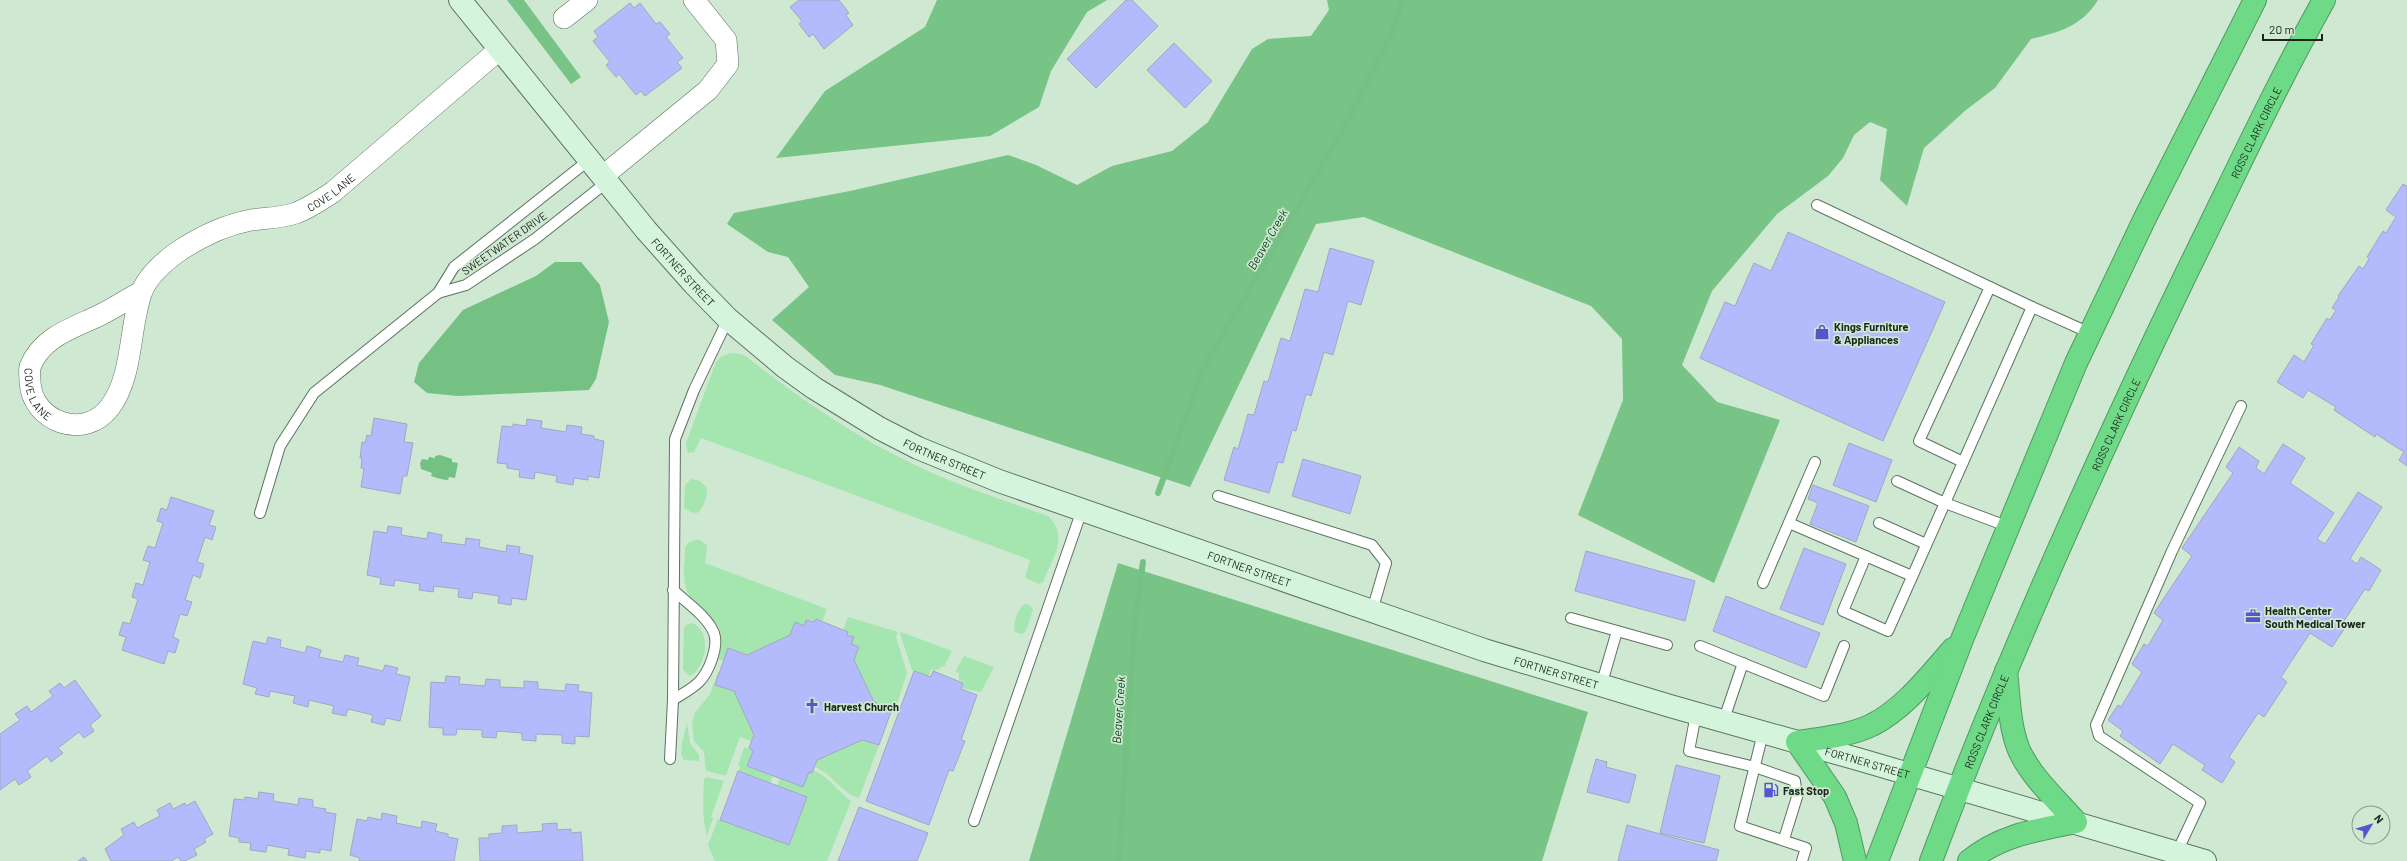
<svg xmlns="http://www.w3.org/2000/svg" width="2407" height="861" viewBox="0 0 2407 861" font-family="Barlow,sans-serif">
<rect width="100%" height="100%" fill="#cfe8d2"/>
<g fill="#a5e5b0">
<path d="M731 353 741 354 747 357C800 399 854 436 915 465 958 486 1004 500 1048 516 1070 537 1052 558 1043 582L1039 584 1025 578 1030 560 701 438 694 452 688 453 686 443 716 362 722 356Z"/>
<path d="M691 479 700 481 707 488C707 496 704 508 697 513L691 512 684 508 685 485Z"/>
<path d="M698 539 707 545 705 563 827 609 822 622 807 620C799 638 764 647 747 655L729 648 724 661 718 659C733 615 700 622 687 591 682 579 685 561 685 548L688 543Z"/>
<path d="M1024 604 1030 605 1033 610 1026 631 1022 634 1015 632C1012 625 1018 609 1024 604Z"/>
<path d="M848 617 898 632 896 637 907 673 895 710 874 702 854 660 859 647 851 644 853 637 843 630Z"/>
<path d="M692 623C713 631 706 668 690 676L683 670 684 628 686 625Z"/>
<path d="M901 632 952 651 944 667 941 666 940 669H937L936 671 931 669 929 676 912 670 900 634Z"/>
<path d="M964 656 994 667 981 692 962 688 964 682 959 680V673L955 672Z"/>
<path d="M718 672H720L715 684 734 691 754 735 751 741 740 737 726 775H723L706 771 704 752 694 741 692 723 695 713 710 694Z"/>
<path d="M687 723 690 743 699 755V761L684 760 681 754 682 743Z"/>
<path d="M862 740 879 745 859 798C841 793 834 775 815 767L817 760Z"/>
<path d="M744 747 753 751 747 766 773 776 770 783 739 771 740 766 738 765Z"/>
<path d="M813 770C830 777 837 791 851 801L827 861H715L708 845 718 819 789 845 807 797 777 786 780 779 803 787 809 772 812 773Z"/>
<path d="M707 777 724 781 711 817 713 818 707 836C702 817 703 798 704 779Z"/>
</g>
<g fill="#78c386">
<path d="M507 0H524L581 77 571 84Z"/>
<path d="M937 0H1107L1087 12 1051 71 1039 107 990 136 776 158 825 91 925 27Z"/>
<path d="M1327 0H2098C2082 26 2060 32 2031 39L1995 88 1966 110 1924 148 1907 206 1880 180 1887 129 1870 122 1854 135 1843 158 1828 176 1777 214 1712 291 1682 365 1717 402 1780 420 1714 583 1578 515 1623 400 1622 339 1591 306 1364 217 1316 224 1190 487 880 385 835 375 772 320 809 287 788 257 768 252 727 224 734 213 850 191 1008 155 1036 165 1077 185 1112 166 1172 151 1208 122 1252 49 1268 39 1311 36 1329 10Z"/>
<path d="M1118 563 1588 712 1542 861H1029Z"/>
</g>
<g fill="#75c183">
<path d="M555 262H581L600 285 609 322 596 379 589 390 458 396 427 393 414 382 419 363 463 310 536 276Z"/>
<path d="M440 455 452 459V462L458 463 455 478 449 477 448 480C440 479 440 479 431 476L432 473 421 469 420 463 422 459 428 460 429 457 435 458V456Z"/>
</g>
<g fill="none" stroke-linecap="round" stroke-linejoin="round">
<g stroke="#75c183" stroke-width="6">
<path d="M1158 493 1204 367 1343 129 1390 37 1403 0"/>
<path d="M1119 861 1135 621 1143 562"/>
</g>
</g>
<g fill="#b4bbfd" stroke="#a2a6c1">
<path d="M799 0H839L849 13 846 15 853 25 824 49 813 34 809 37 799 24 802 21 790 7Z"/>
<path d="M1126 0H1132L1158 26 1096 88 1067 59Z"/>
<path d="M630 3 634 8 640 3 656 24 660 22 670 34 666 37 683 58 677 62 682 68 645 96 641 91 636 95 619 74 616 77 606 65 610 62 593 41 598 37 594 31Z"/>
<path d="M1174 43 1212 81 1185 108 1147 70Z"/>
<path d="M2403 184 2407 186V466L2399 460 2404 452 2376 434 2375 437 2334 410 2336 407 2308 390 2303 398 2277 382 2294 355 2304 362 2314 345 2311 344 2327 318 2330 320 2336 310 2332 308 2339 297 2338 296 2359 266 2363 269 2369 259 2367 257 2383 231 2386 233 2396 217 2386 210Z"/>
<path d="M1788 232 1945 302 1883 441 1700 358 1725 302 1735 306 1754 263 1771 271Z"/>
<path d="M1330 248 1374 261 1361 305 1348 301 1333 355 1324 352 1311 396 1306 394 1296 431 1292 430 1283 463 1278 462 1269 493 1224 480 1234 447 1238 449 1248 414 1254 415 1264 381 1268 382 1281 338 1290 341 1305 289 1318 292Z"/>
<path d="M374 418 407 424 404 442 413 443 407 476H403L400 494 361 487 364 469 361 468 362 458H360L362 442 365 443 367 435 371 436Z"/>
<path d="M527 419 542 421 541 428 566 432 567 425 582 427 581 434 594 436V439L604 441 599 478 588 476V480L574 478 573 485 556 482 557 476 535 472 534 479 519 477 520 470 507 468V464L497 463 502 426 513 427V424L526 426Z"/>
<path d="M1849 443 1892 460 1876 502 1833 485Z"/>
<path d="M2283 444 2305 458 2290 483 2334 513 2317 539 2325 544 2358 492 2382 507 2350 559 2357 564 2361 557 2381 570 2369 591 2365 589 2342 624 2345 628 2332 647 2310 633 2281 677 2287 682 2264 717 2258 713 2229 757 2235 762 2222 783 2202 770 2205 765 2173 744 2160 764 2120 736 2123 731 2108 720 2118 705 2121 707 2142 672 2132 664 2144 644 2148 646 2163 620 2154 613 2192 556 2182 548 2233 473 2226 467 2239 447 2259 461 2256 468 2264 474Z"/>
<path d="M1303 459 1361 476 1350 514 1292 496Z"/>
<path d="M1813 485 1869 506 1856 542 1810 524 1818 503 1808 499Z"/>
<path d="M171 497 214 511 209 525 216 527 212 540 205 537 197 562 204 564 200 578 193 575 185 600 192 602 187 616 180 614 173 637 179 640 175 653 168 651 164 664 122 650 126 637 119 635 123 622 130 624 138 599 132 597 136 583 143 585 150 562 143 560 148 546 155 548 163 523 157 521 161 508 167 510Z"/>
<path d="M388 526 402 528 401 535 427 539 428 532 442 535 441 542 465 545 466 538 480 540 479 547 506 552 507 545 520 547 519 553 533 556 526 600 512 598 511 605 498 603 499 596 473 592 472 599 458 597 459 589 434 586 433 592 419 590 420 584 395 580 394 586 380 584 381 578 367 575 374 531 387 533Z"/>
<path d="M1804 548 1846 564 1823 625 1780 609Z"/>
<path d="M1586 551 1695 581 1685 621 1575 591Z"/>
<path d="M1726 596 1820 633 1806 668 1713 631Z"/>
<path d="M816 619 848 632 847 635 854 637 851 644 859 647 854 660 874 702 892 709 879 745 862 740 817 760 812 773 809 772 803 787 747 766 753 751 749 748 754 735 734 691 715 685 728 648 747 655 790 635 795 622 804 626 806 620 814 622Z"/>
<path d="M268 637 281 640 280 647 305 653 307 646 321 650 319 657 343 662 345 655 359 658 357 665 383 671 385 665 398 668 396 674 410 677 400 721 386 718 384 725 371 722 373 715 348 709 346 716 332 713 334 706 309 700 308 707 293 703 295 696 270 691 269 697 255 694 257 688 243 684 253 641 266 644Z"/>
<path d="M914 671 931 677 933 671 963 683 961 689 977 695 961 740 965 741 953 771 949 770 929 825 866 801Z"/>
<path d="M446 676 460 677 459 684 485 686 486 679 500 680V687L524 688V681L538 682V689L565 691 566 684 579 685 578 691 592 693 589 737 575 736V744L562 743V735L536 734V741L522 740V733L497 731 496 738 482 737V730L457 729 456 735H443V728L429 727 431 682 445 683Z"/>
<path d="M75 680 101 716 90 725 94 731 84 738 79 732 58 748 63 753 51 762 47 756 27 771 31 777 19 785 15 779 0 790V734L20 720 15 714 27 706 31 712 53 696 49 691 60 683 64 688Z"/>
<path d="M1596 759 1607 762 1606 767 1636 775 1629 803 1587 792Z"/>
<path d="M1676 765 1720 776 1704 843 1660 833Z"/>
<path d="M738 771 807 797 789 845 720 820Z"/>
<path d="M259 792 274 794 273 801 298 805 299 798 313 800V807L326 809 325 812 336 814 331 851 320 849V853L306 851 305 858 288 855 289 849 267 845 266 852 250 850 251 843 239 842V838L229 836 234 799 244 800 245 797 258 799Z"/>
<path d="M195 801 213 834 204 839 206 842 194 849 197 855 185 861H181L178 857 171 861H111L105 849 124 835 121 829 134 822 137 828 160 816 157 810 170 803 173 809 185 803 186 806Z"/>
<path d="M859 807 928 833 917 861H838Z"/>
<path d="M382 813 397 816 396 823 421 828 422 821 437 824 435 831 448 834V837L458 839 454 861H359L360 858 350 855 357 819 367 821 368 817 381 820Z"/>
<path d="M557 823V830L571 829V833L581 832 583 861H480L479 838H489V834L502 833V826L517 825V833L543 831 542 824Z"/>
<path d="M1627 825 1719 850 1716 861H1618Z"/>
<path d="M84 857 87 861H78Z"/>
</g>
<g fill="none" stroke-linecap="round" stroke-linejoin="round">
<g stroke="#5c7360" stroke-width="12">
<g id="lane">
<path d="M1817 205 2032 307"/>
<path d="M438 293 466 285 535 239 607 182"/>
<path d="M1963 462 1919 441 1990 287"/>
<path d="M1897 481 1945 503 2009 527"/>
<path d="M1218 496 1372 545 1386 563 1372 611"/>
<path d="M260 513 280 446 314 393 438 293 454 267 589 160"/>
<path d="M1789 523 1912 576"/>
<path d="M1879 523 1926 544"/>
<path d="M1866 556 1843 611 1888 631 2032 307 2090 333"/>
<path d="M1763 583 1815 462"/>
<path d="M673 590C686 602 707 616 714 633 719 646 709 672 699 682 692 689 682 694 673 700"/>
<path d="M1571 618 1667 645"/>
<path d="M1700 646 1824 696 1844 646"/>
<path d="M1601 686 1617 631"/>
<path d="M1696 714 1689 751 1755 767 1795 781 1797 797 1784 839"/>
<path d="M1723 722 1743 663"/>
<path d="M1763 733 1740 826 1806 848 1802 861"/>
<path d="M670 759 673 700 675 439 694 390 728 319"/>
<path d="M974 821 1082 510"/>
<path d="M2177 852 2200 803 2099 736 2096 725 2172 551 2241 406"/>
</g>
</g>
<g stroke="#5c7360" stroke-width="22">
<g id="street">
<path d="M564 18 587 0"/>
<path d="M603 176 708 90 728 64 726 40 694 0"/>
<path id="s1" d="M141 292C126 300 111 310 96 317 70 329 41 338 30 367 29 371 30 377 30 382 32 422 85 441 110 407 133 376 129 330 141 294 146 278 164 262 176 253 198 238 225 225 251 220 265 218 282 218 296 213 309 208 321 200 333 192L500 49"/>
</g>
</g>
<g stroke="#5c7360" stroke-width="24">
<g id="secondary">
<path id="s2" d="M460 0 646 230 694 284 728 319 785 367 814 388 879 428 918 448 999 481 1484 650 1670 706 1861 760 2205 861"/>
</g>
</g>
<g stroke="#519a61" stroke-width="24">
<g id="highway">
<path d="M1855 861 1846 823 1835 797 1797 742C1822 738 1849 736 1872 725 1905 708 1929 676 1953 649"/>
<path d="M1877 861 1963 637 2076 363 2145 218 2255 0"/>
<path id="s3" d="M1931 861C2006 660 2094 465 2187 272 2232 181 2274 89 2324 0"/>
<path d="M1969 861C2000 835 2037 830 2076 822 2057 800 2031 777 2019 750 2009 726 2009 696 2006 671"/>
</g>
</g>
<use href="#lane" stroke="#fff" stroke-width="10"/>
<use href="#street" stroke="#fff" stroke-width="21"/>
<use href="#secondary" stroke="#d4f4db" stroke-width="22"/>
<use href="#highway" stroke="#6ed986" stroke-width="22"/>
</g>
<defs>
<g id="shop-bare" transform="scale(1.2)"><path d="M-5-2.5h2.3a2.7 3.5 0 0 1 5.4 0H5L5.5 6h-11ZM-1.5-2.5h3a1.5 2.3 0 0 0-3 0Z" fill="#5754cc" stroke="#cfe8d2" stroke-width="2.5" paint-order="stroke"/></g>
<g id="office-bare" transform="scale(1.2)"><path d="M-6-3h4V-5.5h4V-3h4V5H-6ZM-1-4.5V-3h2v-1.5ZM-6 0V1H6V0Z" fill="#5754cc" stroke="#cfe8d2" stroke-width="2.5" paint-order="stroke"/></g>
<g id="church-bare" transform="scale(1.2)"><path d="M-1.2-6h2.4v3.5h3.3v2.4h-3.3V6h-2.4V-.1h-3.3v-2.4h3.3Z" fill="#5754cc" stroke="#cfe8d2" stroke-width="2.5" paint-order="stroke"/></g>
<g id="fuel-bare" transform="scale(1.2)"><path d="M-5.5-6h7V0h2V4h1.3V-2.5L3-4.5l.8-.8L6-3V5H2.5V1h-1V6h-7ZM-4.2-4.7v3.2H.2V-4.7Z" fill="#5754cc" stroke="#cfe8d2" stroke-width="2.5" paint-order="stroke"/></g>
</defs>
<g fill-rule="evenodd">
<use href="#shop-bare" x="1822" y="332"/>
<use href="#office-bare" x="2253" y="616"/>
<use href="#church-bare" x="812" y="706"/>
<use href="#fuel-bare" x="1771" y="790"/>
</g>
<g text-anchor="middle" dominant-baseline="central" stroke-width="3.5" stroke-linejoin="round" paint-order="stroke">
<g font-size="11" fill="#1b251d" stroke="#cfe8d2">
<text stroke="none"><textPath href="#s3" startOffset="798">ROSS CLARK CIRCLE</textPath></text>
<text stroke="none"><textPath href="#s1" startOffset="602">COVE LANE</textPath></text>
<text transform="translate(504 243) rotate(-35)">SWEETWATER DRIVE</text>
<text stroke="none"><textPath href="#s2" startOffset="352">FORTNER STREET</textPath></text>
<text stroke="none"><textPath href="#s1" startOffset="166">COVE LANE</textPath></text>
<text stroke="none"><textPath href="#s3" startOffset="474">ROSS CLARK CIRCLE</textPath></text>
<text stroke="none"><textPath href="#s2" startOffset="676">FORTNER STREET</textPath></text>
<text stroke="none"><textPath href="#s2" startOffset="1000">FORTNER STREET</textPath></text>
<text stroke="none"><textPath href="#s2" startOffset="1324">FORTNER STREET</textPath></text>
<text stroke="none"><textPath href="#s3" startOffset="150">ROSS CLARK CIRCLE</textPath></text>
<text stroke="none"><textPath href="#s2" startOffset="1648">FORTNER STREET</textPath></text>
</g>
<g font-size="11" font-weight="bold" fill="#1b251d" stroke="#cfe8d2" text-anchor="start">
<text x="1834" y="326">Kings Furniture<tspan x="1834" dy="13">&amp; Appliances</tspan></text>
<text x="2265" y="610">Health Center<tspan x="2265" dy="13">South Medical Tower</tspan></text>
<text x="824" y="706">Harvest Church</text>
<text x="1783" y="790">Fast Stop</text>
</g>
<g font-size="12" font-style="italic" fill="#0a431c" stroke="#cfe8d2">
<text transform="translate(1267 239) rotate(-60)">Beaver Creek</text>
<text transform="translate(1118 710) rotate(-86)">Beaver Creek</text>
</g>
</g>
<g transform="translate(2371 825) rotate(52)"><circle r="19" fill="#cfe8d2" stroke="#879a8a"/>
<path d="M0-3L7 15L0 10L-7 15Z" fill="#5754cc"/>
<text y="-6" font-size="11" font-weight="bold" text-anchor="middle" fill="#1b251d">N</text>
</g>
<path d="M2263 34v6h59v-6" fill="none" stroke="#1b251d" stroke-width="2"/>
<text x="2269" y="34" font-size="12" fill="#1b251d" stroke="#cfe8d2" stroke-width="3" paint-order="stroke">20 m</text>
</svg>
